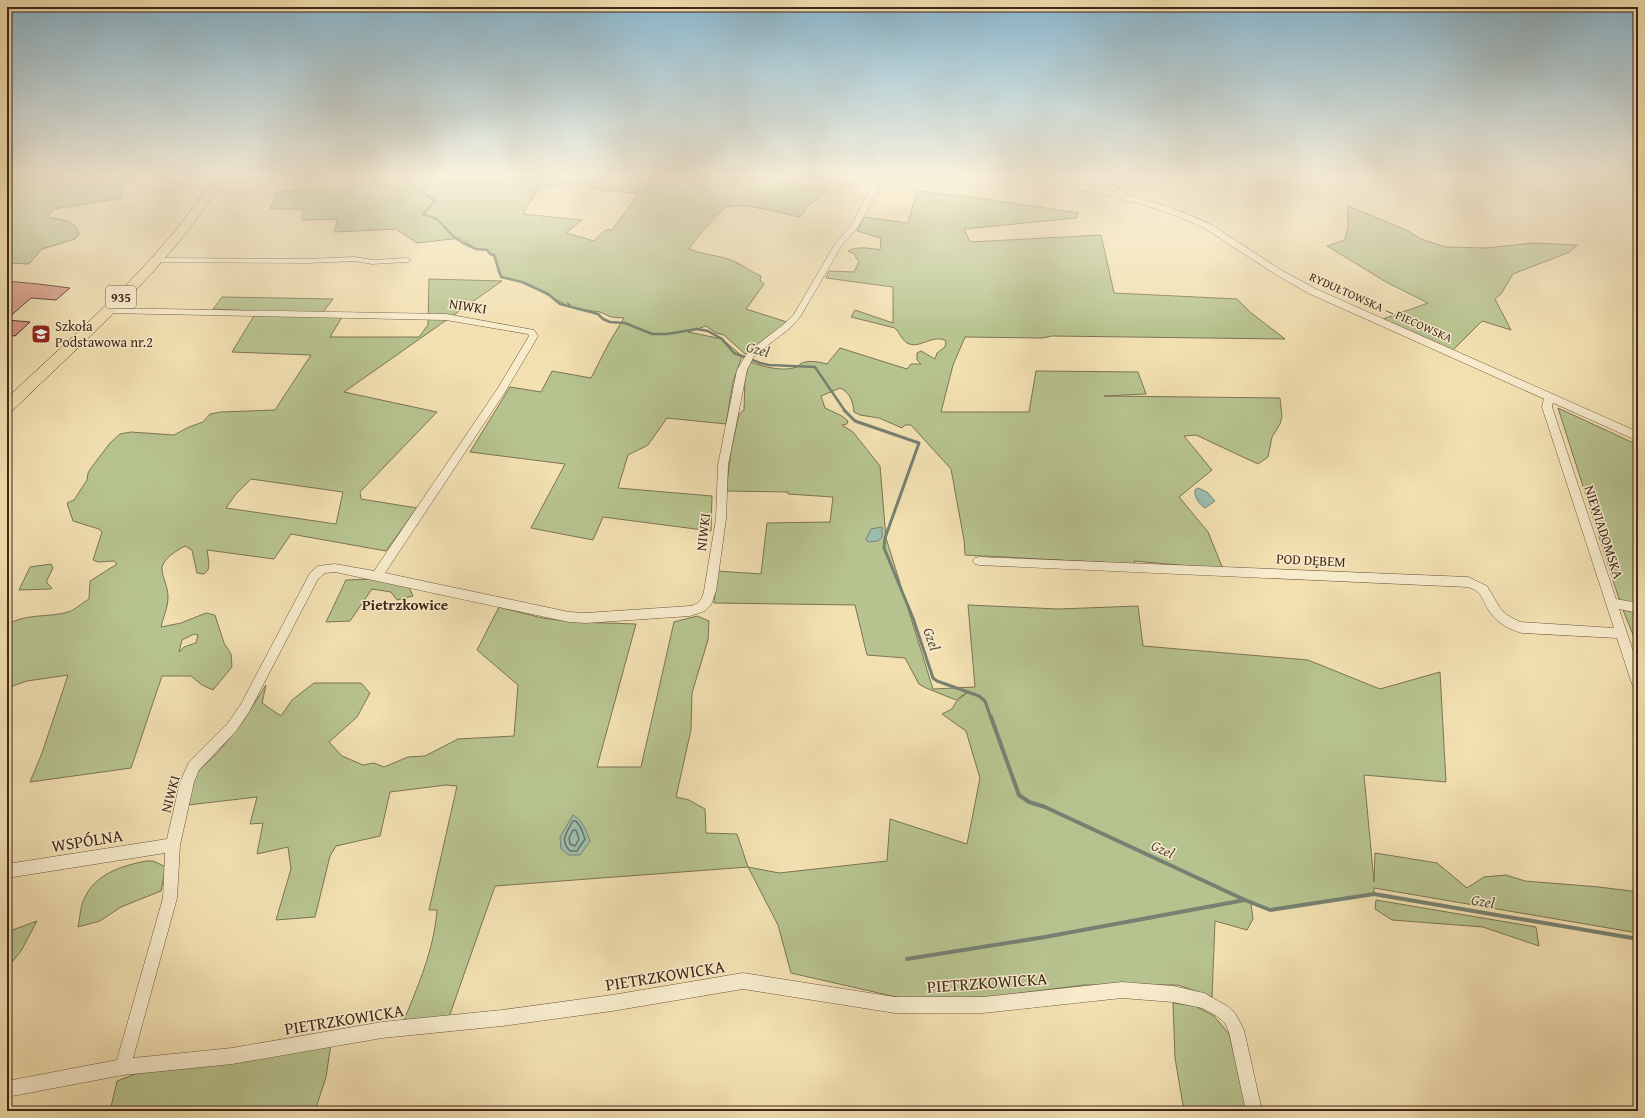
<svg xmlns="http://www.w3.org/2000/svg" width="1645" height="1118" viewBox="0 0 1645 1118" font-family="'Gentium Book Plus',serif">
<rect width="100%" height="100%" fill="#f2e0b1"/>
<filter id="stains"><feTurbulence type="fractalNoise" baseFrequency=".005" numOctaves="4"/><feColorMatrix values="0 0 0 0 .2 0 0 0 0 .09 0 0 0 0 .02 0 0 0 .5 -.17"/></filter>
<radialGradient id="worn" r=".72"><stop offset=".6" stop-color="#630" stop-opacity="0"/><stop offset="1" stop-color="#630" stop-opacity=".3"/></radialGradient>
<g fill="#b7c38f" stroke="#7c7453" fill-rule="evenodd">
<path d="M7 176H71V179L84 180 121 179 124 186 121 198 54 209 47 217C58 219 77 220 79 234L75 239 42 249 29 264 7 263Z"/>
<path d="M352 176H753L755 177 829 190 808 206 800 217C783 214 743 202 728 207 718 210 695 240 689 249 701 254 715 255 728 259 741 263 749 271 761 276L760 280 764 284 746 309 787 322 745 354 724 335 716 333 706 326 688 332 722 339 742 356 733 382 726 424 667 418 648 445 628 455 618 488 712 496 711 531 603 517 593 540 531 528 565 464 470 452 510 387 541 392 552 371 591 378 609 343 624 318 611 317 600 312 573 308 567 302 570 307 529 285 512 279 505 278 498 272 496 258 494 255 490 254 487 250 476 249 460 238 417 243 396 229 334 232 338 219 302 220 303 209H270L278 191 347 189ZM577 182 605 191 639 193 612 230H605L594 241 566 233 582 220 523 214 538 189Z"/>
<path d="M917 191 970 197 1079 213 1076 218 964 229 970 242 1101 235 1114 293 1237 299 1250 312 1285 339 1052 336 1042 338 965 337 953 365 941 412H1029L1036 371 1138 372 1146 394 1104 396 1280 398 1282 417 1280 424 1272 437 1268 457 1258 464 1196 435 1184 436 1212 470 1179 497 1208 532 1223 569 1134 561 1135 564 965 555 964 540 951 469 911 425H905L902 428 879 418 860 415 854 412C853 402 850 392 840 388L821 396 825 408 842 416 848 421 847 424 842 425 853 432 880 466 886 538 933 689 975 687 968 605 1058 609 1138 606 1143 646 1308 660 1380 689 1440 672 1446 782 1364 775 1374 882 1375 853 1437 863 1467 888 1484 877 1506 875 1525 881 1599 887 1638 892V933L1374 888V894L1270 910 1251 903 1253 919 1247 930 1215 921 1212 997 1178 985H1084L990 997 905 999 791 973 778 925 748 867 495 886 448 1020 402 1025C417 988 434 951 437 910H429L457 786 446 785 390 792 380 836 336 846 330 856 315 917 276 920 291 869 288 847 257 854 263 823 250 824 257 797 188 805 195 774 218 752 242 723 266 685 262 703 281 716 292 700 314 683H361L370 693 357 717 329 742 342 756 363 765 374 763 384 767 408 757 425 756 458 739 514 736 518 685 477 650 499 607 542 618 575 622 636 624 597 767H641L674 622 697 616 709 621 708 640 692 693 691 730 676 797 689 800 705 809 706 833 737 834 748 867 779 873 887 861 890 819 967 844 980 778 966 731 942 714 952 709 956 702 969 691 956 700 926 688 919 684 905 658 867 655 855 605 714 603 718 571 761 574 767 523 830 522 833 497 788 494V492L726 491 731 451 739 414 744 410 745 378 750 362C765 367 782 372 797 367 802 365 797 365 802 363 809 360 820 362 827 364L840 348 907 369 911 364H921L917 360V353L921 351 935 359 937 353 945 347 946 341C933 333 920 350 907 343 901 339 900 333 895 328L851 317 855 310 893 323V287L826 278 829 271 854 272 859 262 854 254 848 251C857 246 870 248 880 250L881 238 857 231 864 217 908 223Z"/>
<path d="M1348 206 1406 230 1421 239 1446 247 1486 248 1533 243 1577 245 1570 252 1513 274 1501 294 1495 299 1511 330 1482 321 1453 350 1383 319 1428 303 1386 282 1327 246 1345 240 1348 226Z"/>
<path d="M429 279 502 281 344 392 437 412 360 492 361 499 417 508 386 551 291 534 274 559 207 550 209 563 208 570 204 574 197 573 192 550 185 546C178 550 161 559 162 570 163 579 168 587 168 597 168 608 163 617 161 627L181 623 206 613 215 615 224 643 231 654 232 667 213 690 202 685 191 676H162L131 768 30 782 42 753 68 675 27 681 7 688V625C25 613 47 618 68 612 75 610 82 603 89 599L90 581 117 564 114 561 98 562 93 560 102 532 99 529 73 521 67 503 74 500 87 480 88 473 91 468 110 443 120 434 131 432 174 435 189 427 203 422 210 414 221 412 275 410 311 355 232 352 257 311 213 309 222 297 333 299 322 313 342 317 330 337H419L428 325ZM251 479 343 492 336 524 226 508 236 494ZM194 634 198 635 196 643 184 647 179 652 182 640Z"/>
<path d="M1558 408 1638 445V607L1621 605Z"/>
<path d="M51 564 53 568 47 580V583L52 588 50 589 19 590 30 567Z"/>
<path d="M376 579 409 587 413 596 397 600 391 592 372 589 350 621 326 622 346 580Z"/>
<path d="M1623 610 1638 613V647Z"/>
<path d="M146 861H153L166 867 161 891 121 907 100 921 78 927C80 919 80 907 84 899 95 874 121 866 146 861Z"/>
<path d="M1376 900 1536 927 1539 946 1483 927 1392 920 1375 909Z"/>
<path d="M37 921 21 951 7 968V932Z"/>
<path d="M1173 1003 1195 1006 1214 1016 1229 1034 1249 1111H1184L1175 1058Z"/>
<path d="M331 1044 326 1077 315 1111H110L117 1081 149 1069Z"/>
<path d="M642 1107 641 1111H436Z"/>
</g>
<g fill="#9bbdae" stroke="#778172">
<path d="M1198 488 1207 492 1215 501 1205 508C1199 504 1194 497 1195 490Z"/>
<path d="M882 527V537L878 541 868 542 866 539 871 529Z"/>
<path d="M573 815C583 821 586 830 590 841L580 855H569L561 849 560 837Z"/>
</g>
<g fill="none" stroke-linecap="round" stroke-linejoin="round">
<g stroke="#6e7262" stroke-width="1.5">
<path d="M573 821H576L581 828 585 839 577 851H570C559 840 567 832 573 821Z"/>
<path d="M573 830H576L579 839 575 846 570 844 569 838Z"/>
</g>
<path stroke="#778172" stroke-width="2.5" d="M428 176V182L421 191 435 201 423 214 437 219 454 237 463 243 476 249 487 250 490 254 494 255 501 277 522 282 548 294 560 304 598 314 603 319 610 322 625 323 652 334H667L697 329 708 331 722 339 734 353 760 363 769 365 815 367 845 411"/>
<path stroke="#778172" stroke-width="3" d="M844 410 855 421 919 443 885 538 884 548 913 618 933 678 937 681 979 696 985 701 991 718"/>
<g stroke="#778172" stroke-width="4">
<path d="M991 717 1019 795 1029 802 1045 807 1245 900 1270 910 1374 894 1638 939"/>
<path d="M907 959 1045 937 1245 900"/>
</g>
</g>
<g fill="#d49480" stroke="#412617">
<path d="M7 281 38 284 70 288 56 300 31 298 7 319Z"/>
<path d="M7 320 30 322 15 336 7 335Z"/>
</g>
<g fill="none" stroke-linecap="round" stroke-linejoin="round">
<g stroke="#6d543e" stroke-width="1">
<g id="minor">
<path d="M870 176H878L877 191 869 207 858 227 842 245 800 317 790 328 754 356 747 370 728 465 726 519 716 591 711 605 705 611 690 616 586 623 569 622 335 572 325 573 318 579 249 712 236 731 199 770 194 782 180 845 177 898 133 1058 232 1048 382 1022 502 1010 612 995 743 973 895 997H983L1122 982 1173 986 1204 993 1227 1006 1235 1013 1244 1030 1262 1111H1246L1229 1032 1225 1023 1217 1016 1202 1008 1173 1002 1122 998 983 1013H895L743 989 612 1011 502 1026 382 1038 232 1064 123 1075 7 1097V1081L117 1060 163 898 165 853 7 878V864L167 839 180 782 189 762 228 723 241 704 310 573 318 566 335 564 374 571 498 388 529 336 528 334 522 333 446 320 108 313 104 310 105 308 446 314 534 330 538 336 505 392 385 573 569 612 586 613 690 606C699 604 702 600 704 591L716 519 718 465 737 370 748 352 784 324 794 314 835 244 852 224 861 207 869 191Z"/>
<path d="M1096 176H1103L1132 198 1131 200H1125Z"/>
<path d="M355 257 372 260 407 258 411 260 407 262 372 264 355 261 308 263 157 262 153 260 157 258 308 259Z"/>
<path d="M1549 395 1554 398 1552 407 1616 599 1638 603V613L1619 609 1638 666V689L1634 688 1632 684 1617 638 1522 633C1509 629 1498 624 1490 612 1481 600 1484 592 1468 587L979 565 975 564 973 561 975 558 979 557 1468 577 1487 586 1500 608 1507 615 1520 622 1614 628 1542 407 1544 398Z"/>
</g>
</g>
<g stroke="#6d543e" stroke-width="1">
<path id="tertiary" d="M1024 176H1037C1096 189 1158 198 1212 225L1281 270 1316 289 1638 432V441L1308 293 1275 274 1206 229C1151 201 1087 192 1028 179Z"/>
</g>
<g stroke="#412617" stroke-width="1">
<path id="primary" d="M215 176H226C170 267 88 337 12 411L7 412V398C81 328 160 262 215 176Z"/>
</g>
<use href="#minor" fill="#f7ebcc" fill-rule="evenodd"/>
<use href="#tertiary" fill="#f7ebcc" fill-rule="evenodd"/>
<use href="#primary" fill="#f2e0b1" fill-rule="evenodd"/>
</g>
<linearGradient id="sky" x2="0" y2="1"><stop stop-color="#89b8d1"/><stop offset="0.53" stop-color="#f9f1dc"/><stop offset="1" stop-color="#f9f1dc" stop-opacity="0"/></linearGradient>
<rect width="1645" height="332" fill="url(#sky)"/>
<defs>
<g id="school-square" transform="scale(1)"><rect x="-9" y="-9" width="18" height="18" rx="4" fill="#8f2418" stroke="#f7ebcc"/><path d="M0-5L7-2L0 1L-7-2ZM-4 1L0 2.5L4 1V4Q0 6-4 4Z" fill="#fff"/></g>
</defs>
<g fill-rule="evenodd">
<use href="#school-square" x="41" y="334"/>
</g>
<g text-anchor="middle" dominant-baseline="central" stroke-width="3" stroke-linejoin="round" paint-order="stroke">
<g font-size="12" fill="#412617" stroke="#f7ebcc">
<text transform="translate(1381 307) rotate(24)">RYDUŁTOWSKA — PIECOWSKA</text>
</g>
<rect fill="#f7ebcc" stroke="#78614d" stroke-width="1" x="106" y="286" width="30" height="22" rx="3"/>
<g font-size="13" font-weight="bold" fill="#412617">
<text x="121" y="297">935</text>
</g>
<g font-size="14" fill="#412617" stroke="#f7ebcc">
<text transform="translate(468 306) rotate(9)">NIWKI</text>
<text transform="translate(703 532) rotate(-83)">NIWKI</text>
<text transform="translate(1604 532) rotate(72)">NIEWIADOMSKA</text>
<text transform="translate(1311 560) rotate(3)">POD DĘBEM</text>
<text transform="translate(170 794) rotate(-75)">NIWKI</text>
</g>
<g font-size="14" fill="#412617" stroke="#f7ebcc" text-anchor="start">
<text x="55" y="326">Szkoła<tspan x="55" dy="16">Podstawowa nr.2</tspan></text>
</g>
<g font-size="15" font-style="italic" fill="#584c3d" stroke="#f7ebcc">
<text transform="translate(758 349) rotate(15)">Gzel</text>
<text transform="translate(932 639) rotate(71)">Gzel</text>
<text transform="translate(1163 849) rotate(25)">Gzel</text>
<text transform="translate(1483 901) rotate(10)">Gzel</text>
</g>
<g font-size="15" font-weight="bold" fill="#412617" stroke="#f7ebcc">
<text x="405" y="604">Pietrzkowice</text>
</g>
<g font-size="17" fill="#412617" stroke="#f7ebcc">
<text transform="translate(87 840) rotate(-9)">WSPÓLNA</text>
<text transform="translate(665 975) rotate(-9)">PIETRZKOWICKA</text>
<text transform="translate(987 982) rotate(-4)">PIETRZKOWICKA</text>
<text transform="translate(344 1019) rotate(-9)">PIETRZKOWICKA</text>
</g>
</g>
<rect width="1645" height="1118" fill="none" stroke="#f2e0b1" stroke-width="24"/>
<rect x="8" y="8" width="1629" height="1102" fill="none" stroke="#412617" stroke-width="2"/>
<rect x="12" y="12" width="1621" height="1094" fill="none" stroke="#412617"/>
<rect width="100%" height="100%" filter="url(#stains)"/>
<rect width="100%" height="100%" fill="url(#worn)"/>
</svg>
